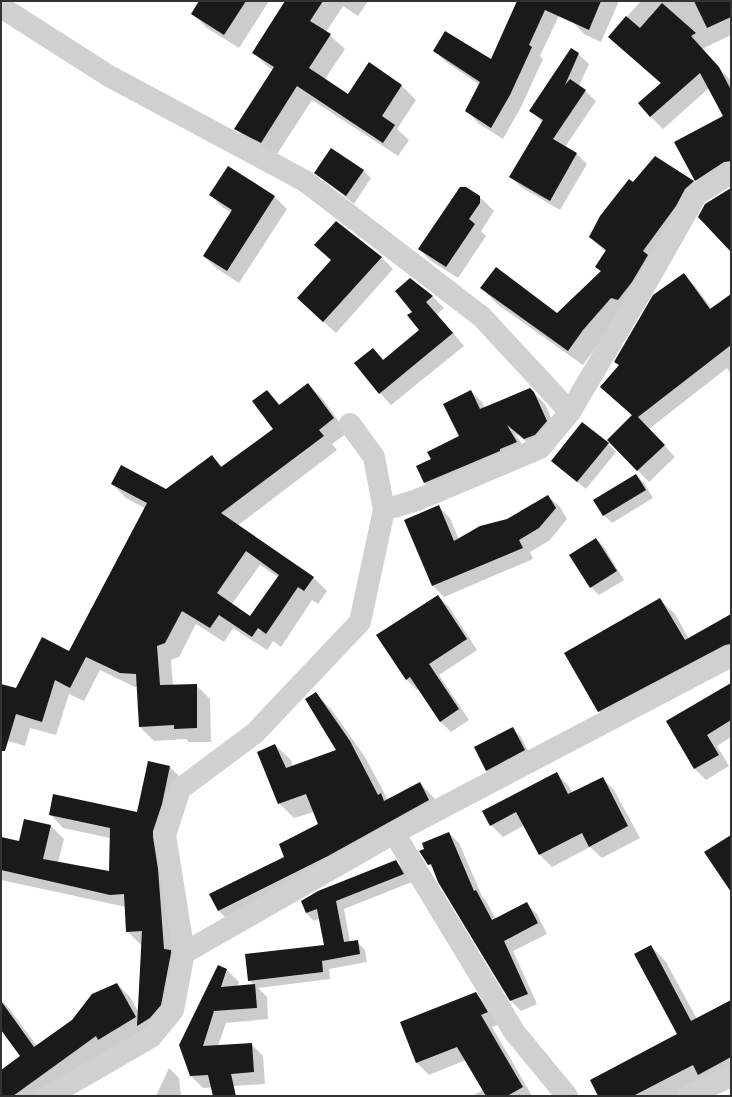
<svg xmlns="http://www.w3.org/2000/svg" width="732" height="1097" viewBox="0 0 732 1097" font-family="Cabin,sans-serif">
<rect width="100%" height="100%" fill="#fff"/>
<g fill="#0003" fill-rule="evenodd">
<path d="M200 1H269L239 48 207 28 192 13Z"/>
<path d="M286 1H368L358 16 343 6 326 32 345 49 325 79 348 95 369 64 402 86 416 100 397 129 409 140 398 156 312 100 275 157 250 143 236 129 273 70 268 67 253 52Z"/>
<path d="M518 1H559L562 9 540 56 543 59 521 107 503 139 478 123 467 111 480 85 446 62 434 51 491 61Z"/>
<path d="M581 1H619L601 42 584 34 572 21Z"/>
<path d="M641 1H731V35L702 49 731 81V179L708 193 696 180 724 116 709 88 663 129 650 116 661 84 609 37Z"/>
<path d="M578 54 589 64 579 86 585 91 596 101 565 147 577 154 587 164 560 210 521 187 511 177 542 122 531 111Z"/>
<path d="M655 157 694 182 709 197 700 204 583 365 497 304 482 288 557 314 601 272 596 267 606 252 590 237Z"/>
<path d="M229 168 275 197 287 209 239 283 216 268 204 256 232 213 222 207 211 195Z"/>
<path d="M363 170 371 178 354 204 324 180 316 172Z"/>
<path d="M462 186 482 199 494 211 481 231 486 236 458 278 431 261 419 249Z"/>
<path d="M381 257 393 269 336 333 298 298 332 261Z"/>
<path d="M684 275 695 286 712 309 731 295V374L727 368 649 429 675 457 649 482 608 440 633 416 613 398 620 366Z"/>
<path d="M430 294 444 308 437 314 464 346 391 405 380 393 373 349 384 360 421 331 409 316Z"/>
<path d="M308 385 322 398 347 433 332 444 337 450 237 526 313 577 327 591 318 604 312 600 281 647 273 641 267 650 233 628 224 642 196 624 179 657 171 660 173 686 196 685 210 699 211 742H189L186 739 154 741 140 727 138 687H135L100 670 84 701 69 694 56 735 30 728 25 746 1 739V685L16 689 70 653 145 508 126 498 112 484 166 490 211 456 223 467 274 429 267 391 281 405ZM260 565 278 577 250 617 232 604Z"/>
<path d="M530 389 545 404 557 432 536 449 515 433 527 453 436 494 425 483 417 466 432 459 460 437 471 391 482 402 485 408Z"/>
<path d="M608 444 616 452 586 489 560 468Z"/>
<path d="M636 475 644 483 653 498 612 523 604 515Z"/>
<path d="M548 496 560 507 567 519 550 540 530 552 533 559 444 597 432 585 439 507 450 518 459 540 507 520Z"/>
<path d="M596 539 604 547 624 580 599 595 591 587Z"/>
<path d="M438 596 449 607 477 650 439 675 469 720 451 732 440 721 419 689 417 690 406 679Z"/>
<path d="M660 600 675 614 689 639 731 615V664L614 726 599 711Z"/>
<path d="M731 684V737L717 746 729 766 706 780 695 769 667 722Z"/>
<path d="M315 693 331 709 365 757 388 800 420 783 435 799 444 816 234 926 218 910 285 857 319 825 314 812 294 818 279 803 275 745 291 760 293 767 337 751Z"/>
<path d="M513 729 521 737 532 758 494 778 486 770Z"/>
<path d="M170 767 183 780 175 817 176 957 174 1018 45 1096H1V1071L22 1057 1 1028V1000L8 1007 37 1046 72 1020 117 984 130 997 139 1013 142 945H141L127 931 126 907 1 880V838L20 842 51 826 64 839 58 863 110 872V838L63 828 50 814 137 813Z"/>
<path d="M557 774 568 785 573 793 602 778 614 790 640 838 602 858 590 847 552 867 540 855 525 825 503 837 491 825Z"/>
<path d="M449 833 459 843 482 896 486 901 496 919 527 904 537 914 547 934 513 951 537 1004 521 1011 511 1001 439 881 434 870 429 864Z"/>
<path d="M396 861 404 869 412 882 344 909 350 942H357L365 950 367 962 329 969 330 979 258 988 267 997 268 1019 226 1023 218 1046 251 1044 263 1056 265 1084 203 1088 191 1076 227 970 239 982 237 987 254 985 249 980 325 945 320 918 314 921 306 913Z"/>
<path d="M651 946 666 962 697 1019 731 1001V1080L706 1081 677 1096H600L678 1034Z"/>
<path d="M476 994 488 1006 499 1024 492 1027 532 1096H472L483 1090 466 1060 429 1075 417 1063 401 1023Z"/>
<path d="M169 1068 179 1078 181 1096H156Z"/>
</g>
<g fill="#1a1a1a" fill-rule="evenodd">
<path d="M199 1H246L224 35 191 14Z"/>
<path d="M285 1H323L310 21 331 34 309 68 348 94 369 62 402 85 382 116 395 125 383 143 297 86 261 143 234 129 274 67 252 53Z"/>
<path d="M517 1H601L589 30 545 10 529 45 532 47 510 95 491 128 465 111 480 82 433 51 445 31 491 59Z"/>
<path d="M694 1H731V17L707 28Z"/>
<path d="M662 3 696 33 691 36 719 67 731 90V161L724 162 695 181 674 142 723 116 700 73 650 117 638 103 661 83 608 37 626 16 640 28Z"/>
<path d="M571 48 579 53 565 85 570 79 586 90 553 139 577 153 550 201 509 177 543 120 529 111Z"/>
<path d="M331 148 364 170 346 196 314 173Z"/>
<path d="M655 156 694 181 685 189 676 206 643 251 648 255 632 282 618 300 611 298 583 330 568 351 480 288 496 267 557 313 601 271 595 267 606 250 589 237 600 216 629 179 633 182Z"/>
<path d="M228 166 275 196 227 271 203 256 232 210 209 195Z"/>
<path d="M460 187H466L480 196V203L469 219 475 224 446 267 418 249Z"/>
<path d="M731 188V252L698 217 705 204Z"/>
<path d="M336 221 382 257 323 322 297 298 331 260 314 245Z"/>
<path d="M684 273 710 309 731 294V345L638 417 665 445 637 471 607 440 632 415 600 387 619 365 614 362 653 295Z"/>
<path d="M410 278 433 296 426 302 453 333 379 394 354 363 373 348 383 360 419 330 407 315 412 312 395 291Z"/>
<path d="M308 383 334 418 319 430 324 436 221 513 314 577 304 591 298 587 266 634 258 628 252 637 219 615 210 628 182 611 165 643 157 646 160 685 197 684V728L174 729V725L139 727 136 674 120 673 86 657 70 688 55 680 42 722 16 714 5 751H1V684L16 688 42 637 69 651 147 503 111 484 121 465 166 489 212 455 221 467 273 429 252 401 267 390 279 405ZM246 551 279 575 250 616 217 593Z"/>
<path d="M530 388 534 392 547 421 535 435 524 439 507 425 517 442 500 449V451L424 483 416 466 431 459 427 452 459 436 443 404 471 390 480 409Z"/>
<path d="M582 422 609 443 577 482 551 461Z"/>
<path d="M636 474 646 490 603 516 593 500Z"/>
<path d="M548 495 556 508 539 528 519 540 523 548 432 586 404 520 439 505 454 541 480 526 507 519Z"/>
<path d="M596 538 617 571 590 588 569 555Z"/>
<path d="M438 595 467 639 429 664 459 709 440 722 410 677 406 680 376 635Z"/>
<path d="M660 598 685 640 731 614V644L725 645 598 712 564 653Z"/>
<path d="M731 683V720L707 735 719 755 694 769 666 721Z"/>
<path d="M316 692 350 741 378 795 381 793 384 801 420 782 429 800 328 856 218 911 209 894 284 857 279 844 318 824 306 794 278 804 257 752 275 744 286 768 336 750 305 699Z"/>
<path d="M513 727 525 750 486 771 474 747Z"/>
<path d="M148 761 170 766 162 804 153 831V837L158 869 164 949 171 950V953L161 1005 150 1018 137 1026 142 931 126 932 124 894 110 895 1 870V837L19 841 24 819 51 825 43 859 109 871 110 828 49 815 53 794 137 812Z"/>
<path d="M557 772 568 794 603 777 628 826 589 847 582 833 539 855 516 812 490 826 482 811Z"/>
<path d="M449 832 474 891 476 890 492 920 527 902 538 923 504 941 528 994 510 1001 438 882 431 864 428 865 419 851 424 849 422 843Z"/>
<path d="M731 835V892L704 852Z"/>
<path d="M396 860 404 874 336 901 344 942 358 940 360 954 322 961 323 972 248 981 245 954 324 945 317 909 306 913 301 901 318 891Z"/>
<path d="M651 945 691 1021 731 1000V1057L698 1075 693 1065 633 1096H598L590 1080 677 1034 634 954Z"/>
<path d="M218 965 227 969 221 987 255 984 257 1008 214 1011 203 1046 252 1043 254 1072 231 1074 236 1096H213L208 1075 190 1076 179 1045Z"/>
<path d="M117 983 136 1017 98 1040 96 1036 13 1096H1V1070L20 1056 1 1030V1001L34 1047 72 1020 92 994Z"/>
<path d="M476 992 488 1012 481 1015 523 1087 507 1096H486L457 1047 416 1063 400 1022Z"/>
</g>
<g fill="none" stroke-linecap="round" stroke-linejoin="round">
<g stroke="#d0d0d0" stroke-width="22">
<path d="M1 7 109 76 305 181 482 317 570 412"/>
<path d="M350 424 374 457 384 510"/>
<path d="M394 833 515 1033 567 1096"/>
<path d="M184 953 394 833 731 656"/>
<path d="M49 1096 151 1037 173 1010 184 953 165 835 180 789 255 733 360 622 384 510 417 500 540 448 570 412 648 280 696 195 731 173"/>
<path d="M688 1096 731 1076"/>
</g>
</g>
<rect width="732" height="1097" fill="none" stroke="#333333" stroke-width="4"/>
</svg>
